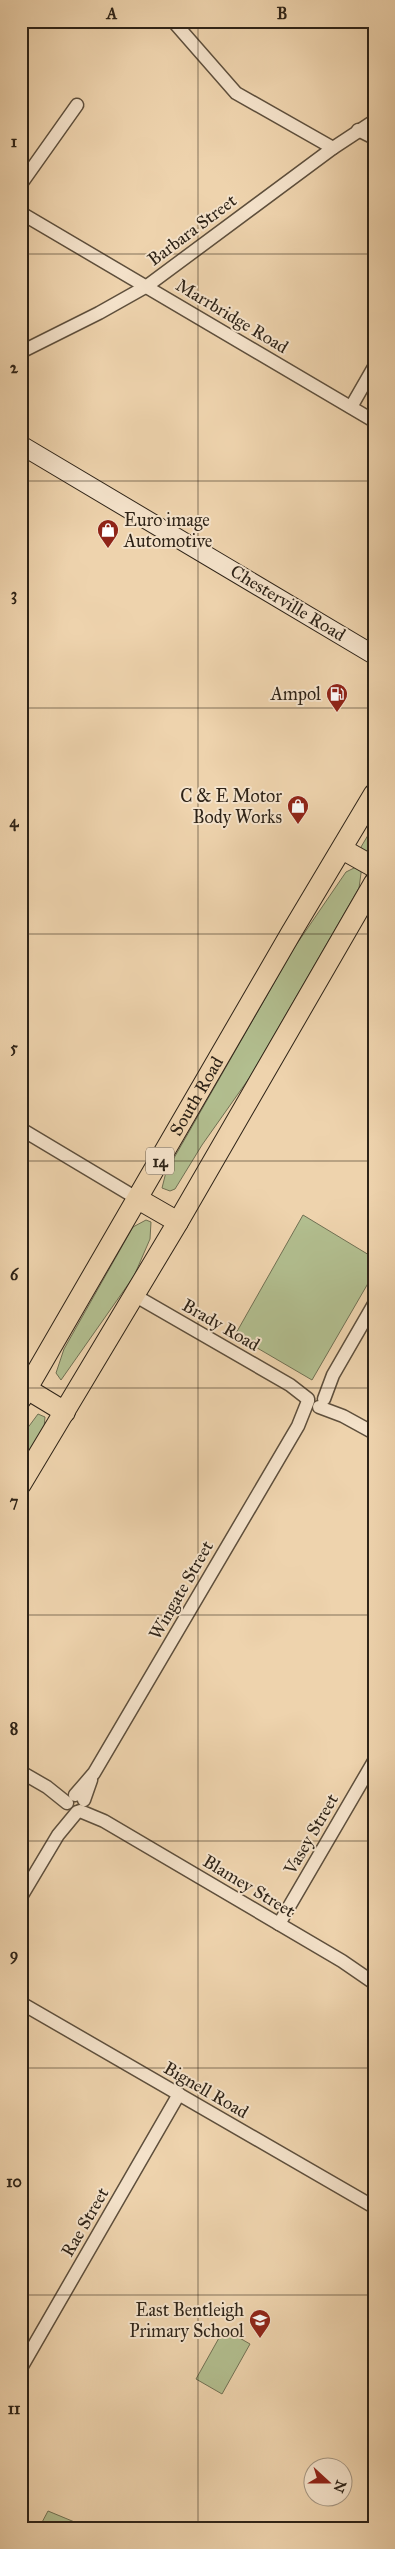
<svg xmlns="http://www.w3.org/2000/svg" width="395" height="2549" viewBox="0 0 395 2549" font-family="'IM FELL Great Primer',serif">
<rect width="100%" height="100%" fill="#eed3ad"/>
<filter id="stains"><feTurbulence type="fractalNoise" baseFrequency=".004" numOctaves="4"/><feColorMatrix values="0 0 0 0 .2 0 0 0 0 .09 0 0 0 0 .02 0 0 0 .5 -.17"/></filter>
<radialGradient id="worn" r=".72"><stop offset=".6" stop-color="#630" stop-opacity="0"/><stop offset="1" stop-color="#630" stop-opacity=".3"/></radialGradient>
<g fill="#b2be8f" stroke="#707053">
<path d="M374 825V857L362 852 361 847Z"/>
<path d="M358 866H362L359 888 250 1077 202 1145 175 1189 170 1191 162 1188 166 1172 294 948 346 872Z"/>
<path d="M303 1215 374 1258V1273L312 1380 235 1335Z"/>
<path d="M146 1220 151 1222 150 1239 134 1276 61 1380 56 1373 64 1349 133 1227Z"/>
<path d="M38 1414 45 1417 44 1428 21 1466V1437Z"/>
<path d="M224 2329 250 2344 222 2394 196 2379Z"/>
<path d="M48 2511 89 2528H39Z"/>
</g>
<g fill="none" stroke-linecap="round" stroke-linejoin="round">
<g stroke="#5e4f3c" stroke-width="15">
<g id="minor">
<path d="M173 21 236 93 333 148"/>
<path d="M358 130 374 138"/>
<path d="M21 184 77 105"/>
<path d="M21 213 374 421"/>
<path d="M21 352 99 313 147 286 333 148 374 121"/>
<path d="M351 407 374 367"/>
<path d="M21 1129 138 1199"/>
<path d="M134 1295 290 1385 308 1399"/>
<path d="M324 1399 333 1375 374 1304"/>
<path d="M319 1407 343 1416 374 1433"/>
<path d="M21 1772 47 1787 67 1803"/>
<path d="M75 1795 94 1773 298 1426 308 1401"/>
<path d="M84 1800 91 1780"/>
<path d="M80 1811 104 1821 342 1961 374 1983"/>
<path d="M21 1897 58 1835 77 1812"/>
<path d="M279 1924 374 1761"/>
<path d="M21 2003 374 2207"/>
<path d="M21 2368 179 2094"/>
</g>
</g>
<g stroke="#2e2317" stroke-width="20">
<path id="secondary" d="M21 445 374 655"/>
</g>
<g stroke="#2e2317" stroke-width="22">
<g id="trunk">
<path d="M342 849 374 867"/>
<path d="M138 1199 178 1222"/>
<path d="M27 1389 65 1412"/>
<path id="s1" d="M21 1399 291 933 374 794"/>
<path d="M21 1484 178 1222 374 883"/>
</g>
</g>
<use href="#minor" stroke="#f4e2ca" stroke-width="12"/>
<use href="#secondary" stroke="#f4e2ca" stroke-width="18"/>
<use href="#trunk" stroke="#eed3ad" stroke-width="20"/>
</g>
<path fill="none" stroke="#2e2317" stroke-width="1" stroke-opacity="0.55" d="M198 21V2528M21 254H374M21 481H374M21 708H374M21 934H374M21 1161H374M21 1388H374M21 1615H374M21 1841H374M21 2068H374M21 2295H374"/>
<defs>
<g id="shop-pin" transform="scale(1.125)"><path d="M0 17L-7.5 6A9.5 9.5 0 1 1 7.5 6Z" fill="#8f2418" stroke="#f4e2ca"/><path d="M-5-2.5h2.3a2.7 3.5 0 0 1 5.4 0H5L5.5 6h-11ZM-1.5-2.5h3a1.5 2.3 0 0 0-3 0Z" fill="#fff"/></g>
<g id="fuel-pin" transform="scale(1.125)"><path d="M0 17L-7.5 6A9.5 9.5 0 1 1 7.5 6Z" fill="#8f2418" stroke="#f4e2ca"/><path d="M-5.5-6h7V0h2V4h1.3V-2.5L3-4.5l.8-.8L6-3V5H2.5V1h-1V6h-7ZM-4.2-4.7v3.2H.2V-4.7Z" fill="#fff"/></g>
<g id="school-pin" transform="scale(1.125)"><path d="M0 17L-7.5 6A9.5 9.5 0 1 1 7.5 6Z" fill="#8f2418" stroke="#f4e2ca"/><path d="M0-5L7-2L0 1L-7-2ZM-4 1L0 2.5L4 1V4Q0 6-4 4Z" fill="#fff"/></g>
</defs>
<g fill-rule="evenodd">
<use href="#shop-pin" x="108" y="530"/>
<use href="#fuel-pin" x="337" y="694"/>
<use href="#shop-pin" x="298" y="806"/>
<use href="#school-pin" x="260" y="2320"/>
</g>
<g text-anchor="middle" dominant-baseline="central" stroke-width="4" stroke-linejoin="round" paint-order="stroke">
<rect fill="#f4e2ca" stroke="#695c4d" stroke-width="1" x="146" y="1147.5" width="28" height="27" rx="4"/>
<g font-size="16" font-weight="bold" fill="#2e2317">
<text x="160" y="1161">14</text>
</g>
<g font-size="18" fill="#2e2317" stroke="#f4e2ca">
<text transform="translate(192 230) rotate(-37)">Barbara Street</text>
<text transform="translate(232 316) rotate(31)">Marrbridge Road</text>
<text transform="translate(288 603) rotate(31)">Chesterville Road</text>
<text stroke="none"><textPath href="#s1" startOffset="350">South Road</textPath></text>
<text transform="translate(221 1325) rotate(30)">Brady Road</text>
<text transform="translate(181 1590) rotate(-60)">Wingate Street</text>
<text transform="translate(311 1834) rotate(-60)">Vasey Street</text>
<text transform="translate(249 1886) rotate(31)">Blamey Street</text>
<text transform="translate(206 2090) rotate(30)">Bignell Road</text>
<text transform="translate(85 2222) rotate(-60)">Rae Street</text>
</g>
<g font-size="18" fill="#2e2317" stroke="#f4e2ca" text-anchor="end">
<text x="124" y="520" text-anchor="start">Euro image<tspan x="124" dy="21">Automotive</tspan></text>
<text x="321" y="694">Ampol</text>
<text x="282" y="796">C &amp; E Motor<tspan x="282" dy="21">Body Works</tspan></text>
<text x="244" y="2310">East Bentleigh<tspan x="244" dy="21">Primary School</tspan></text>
</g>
</g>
<rect width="395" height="2549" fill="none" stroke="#eed3ad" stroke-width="55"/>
<g transform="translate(328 2482) rotate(111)"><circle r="24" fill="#f4e2ca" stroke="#a59682"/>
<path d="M0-4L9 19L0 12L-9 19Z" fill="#8f2418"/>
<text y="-8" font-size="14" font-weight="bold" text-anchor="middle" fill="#2e2317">N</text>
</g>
<rect x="28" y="28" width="340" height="2494" fill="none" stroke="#2e2317" stroke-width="2"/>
<g font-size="16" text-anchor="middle" font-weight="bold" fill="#2e2317">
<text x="112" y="19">A</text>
<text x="282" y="19">B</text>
<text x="14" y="147">1</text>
<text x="14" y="373">2</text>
<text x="14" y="600">3</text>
<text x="14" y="827">4</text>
<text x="14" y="1053">5</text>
<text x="14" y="1280">6</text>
<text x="14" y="1507">7</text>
<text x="14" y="1734">8</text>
<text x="14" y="1960">9</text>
<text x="14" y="2187">10</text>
<text x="14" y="2414">11</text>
</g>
<rect width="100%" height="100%" filter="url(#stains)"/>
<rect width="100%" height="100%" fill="url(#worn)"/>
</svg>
